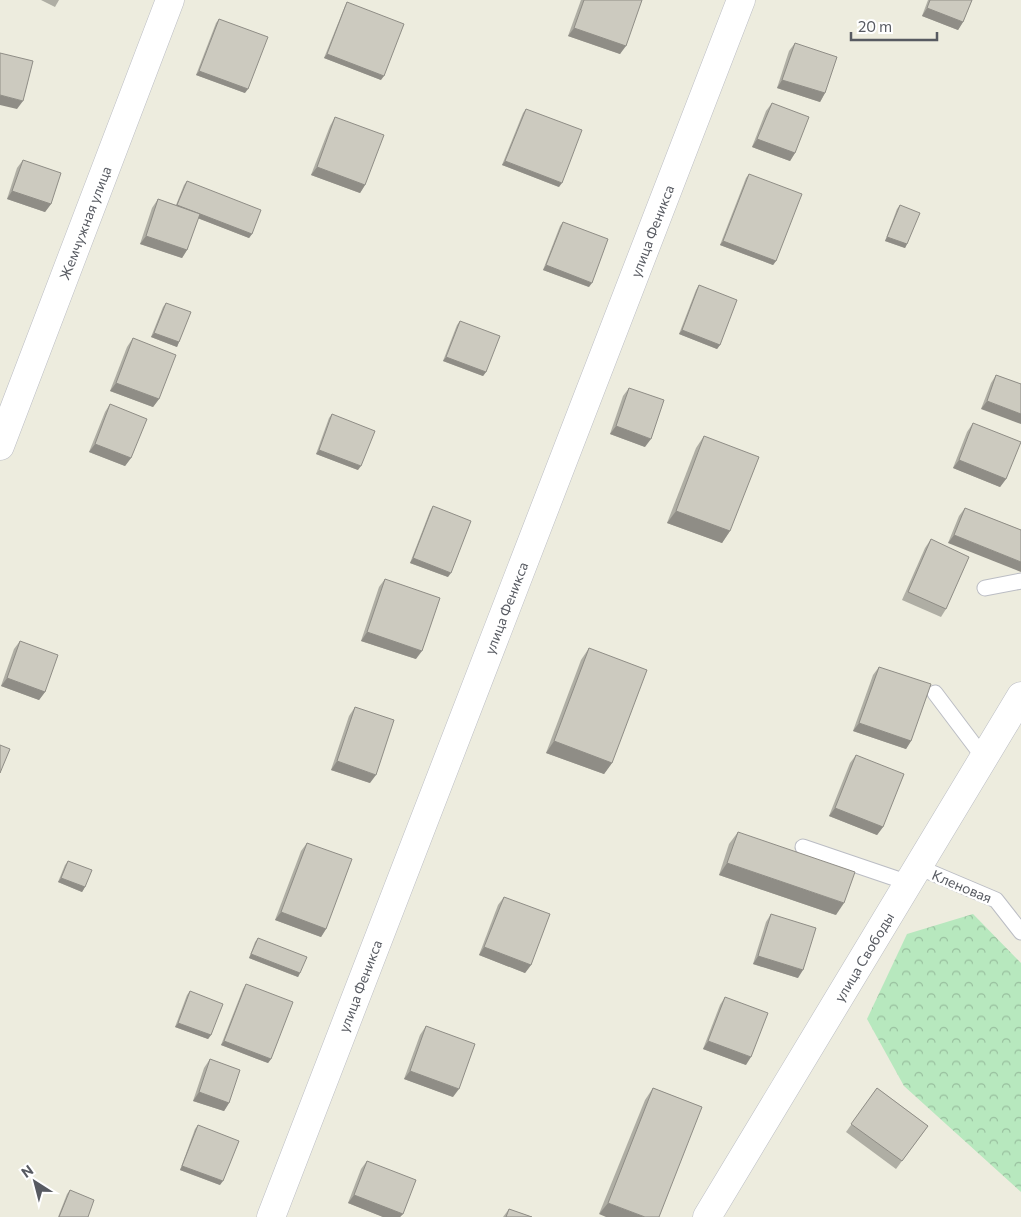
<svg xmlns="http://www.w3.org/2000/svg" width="1021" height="1217" viewBox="0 0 1021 1217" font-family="Commissioner,sans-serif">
<defs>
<pattern id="forest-crowns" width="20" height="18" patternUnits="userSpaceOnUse" patternTransform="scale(1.25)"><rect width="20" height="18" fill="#b7e8be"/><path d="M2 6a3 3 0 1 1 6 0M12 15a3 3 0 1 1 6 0" fill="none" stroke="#98bf9e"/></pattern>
</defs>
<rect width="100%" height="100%" fill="#edecde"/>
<path fill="url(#forest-crowns)" d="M973 914 1021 963V1192L904 1086 867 1019 907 934Z"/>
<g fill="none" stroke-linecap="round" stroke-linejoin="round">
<g stroke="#bbbdc4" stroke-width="17">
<g id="lane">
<path d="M985 588 1021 581"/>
<path d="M935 693 984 758"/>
<path d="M803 847 909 883"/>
<path d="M918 867 996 900 1021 932"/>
</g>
</g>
<g stroke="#bbbdc4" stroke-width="29">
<g id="street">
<path d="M0 446 170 0"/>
<path d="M271 1217 741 0"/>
<path d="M707 1217 1021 696"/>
</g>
</g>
<use href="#lane" stroke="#fff" stroke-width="15"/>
<use href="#street" stroke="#fff" stroke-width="28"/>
</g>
<g fill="#afaea4">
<path d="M41 0H59L55 7Z"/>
<path d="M581 0H642L620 54 568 36Z"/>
<path d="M928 0H972L963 22 958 30 922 16Z"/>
<path d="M347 2 381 80 324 58 345 6Z"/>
<path d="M219 19 245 93 196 75 216 23Z"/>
<path d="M795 43 825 93 820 102 777 88 789 51Z"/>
<path d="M772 103 795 153 790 161 752 147 766 111Z"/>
<path d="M526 109 559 187 502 165 523 113Z"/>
<path d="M335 117 365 185 360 193 311 175 330 126Z"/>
<path d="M23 160 51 204 45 212 7 199 17 168Z"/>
<path d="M749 174 776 261 773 265 720 245 746 178Z"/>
<path d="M187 181 252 234 249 238 198 218 187 250 182 258 140 244 152 208 158 199 176 205 184 185Z"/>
<path d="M900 205 907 244 905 248 885 241 897 209Z"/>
<path d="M563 222 589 287 543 270 560 226Z"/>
<path d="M699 285 720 345 717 349 679 334 696 290Z"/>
<path d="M166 303 179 342 177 347 151 337 163 307Z"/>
<path d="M460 321 486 372 483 376 443 361 457 325Z"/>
<path d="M133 338 159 399 153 407 110 391 127 347Z"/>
<path d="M996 375 1021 384 981 409 991 383Z"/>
<path d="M629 388 645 447 610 434 623 396Z"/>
<path d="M110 404 131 458 125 466 89 452 105 412Z"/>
<path d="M332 414 358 470 316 454 329 418Z"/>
<path d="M973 423 1006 479 1000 487 953 468 967 432Z"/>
<path d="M704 436 730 531 722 543 667 523 696 448Z"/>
<path d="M433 506 448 577 410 563 430 511Z"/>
<path d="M965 508 1021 530 948 543 959 516Z"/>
<path d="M931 539 946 609 941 617 902 600 925 548Z"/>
<path d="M385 579 416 659 361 641 379 587Z"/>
<path d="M20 641 45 692 39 700 1 686 14 649Z"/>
<path d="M589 648 612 763 604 774 546 753 581 660Z"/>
<path d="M879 667 911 741 906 749 853 731 873 675Z"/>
<path d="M355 707 370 783 331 770 349 716Z"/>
<path d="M856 755 883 827 877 835 829 816 850 763Z"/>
<path d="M738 832 836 915 719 875 729 844Z"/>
<path d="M307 843 326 929 321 937 275 920 301 851Z"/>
<path d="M68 861 85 887 82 892 58 882 65 865Z"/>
<path d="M504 897 531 965 525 973 479 955 498 905Z"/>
<path d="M771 914 798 978 753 964 766 922Z"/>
<path d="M258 938 300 973 298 977 249 958 255 942Z"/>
<path d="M246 984 271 1059 268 1063 221 1045 243 989Z"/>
<path d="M190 991 211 1035 208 1039 175 1027 187 995Z"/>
<path d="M725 997 746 1065 703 1049 720 1005Z"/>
<path d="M426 1026 453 1097 404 1079 420 1035Z"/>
<path d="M210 1059 229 1103 224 1111 193 1101 204 1068Z"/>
<path d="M653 1088 702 1107 599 1214 645 1100Z"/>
<path d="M877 1088 928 1126 896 1169 846 1132Z"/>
<path d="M198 1125 220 1185 180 1170 195 1129Z"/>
<path d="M367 1161 403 1214 400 1217H383L348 1203 361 1169Z"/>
<path d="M70 1190 88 1217H58L67 1194Z"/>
<path d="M509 1209 532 1217H503Z"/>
</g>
<g fill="#8f8d86">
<path d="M927 8 963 22 958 30 922 16Z"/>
<path d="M574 28 626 46 620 54 568 36Z"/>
<path d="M327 54 384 76 381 80 324 58Z"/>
<path d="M199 71 248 89 245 93 196 75Z"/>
<path d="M782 80 825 93 820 102 777 88Z"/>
<path d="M0 95 23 101 17 109 0 105Z"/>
<path d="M757 139 795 153 790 161 752 147Z"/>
<path d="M505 161 562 183 559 187 502 165Z"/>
<path d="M317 167 365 185 360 193 311 175Z"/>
<path d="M12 191 51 204 45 212 7 199Z"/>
<path d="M177 205 252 234 249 238 174 209Z"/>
<path d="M146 236 187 250 182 258 140 244Z"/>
<path d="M887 237 907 244 905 248 885 241Z"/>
<path d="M723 241 776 261 773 265 720 245Z"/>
<path d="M546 265 592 283 589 287 543 270Z"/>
<path d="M682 330 720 345 717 349 679 334Z"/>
<path d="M154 333 179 342 177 347 151 337Z"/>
<path d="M446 357 486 372 483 376 443 361Z"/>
<path d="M116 383 159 399 153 407 110 391Z"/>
<path d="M987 401 1021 414V424L981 409Z"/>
<path d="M616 426 651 439 645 447 610 434Z"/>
<path d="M95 444 131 458 125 466 89 452Z"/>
<path d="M319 450 361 466 358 470 316 454Z"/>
<path d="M959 460 1006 479 1000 487 953 468Z"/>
<path d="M676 511 730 531 722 543 667 523Z"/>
<path d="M954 535 1021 562V572L948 543Z"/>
<path d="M413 558 451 573 448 577 410 563Z"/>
<path d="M367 632 422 651 416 659 361 641Z"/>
<path d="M7 678 45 692 39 700 1 686Z"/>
<path d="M859 723 911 741 906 749 853 731Z"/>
<path d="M554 741 612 763 604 774 546 753Z"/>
<path d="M337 761 376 775 370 783 331 770Z"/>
<path d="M835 808 883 827 877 835 829 816Z"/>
<path d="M727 863 844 903 836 915 719 875Z"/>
<path d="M61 878 85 887 82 892 58 882Z"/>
<path d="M281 912 326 929 321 937 275 920Z"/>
<path d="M484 947 531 965 525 973 479 955Z"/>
<path d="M251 954 300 973 298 977 249 958Z"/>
<path d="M758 956 803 970 798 978 753 964Z"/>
<path d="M178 1023 211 1035 208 1039 175 1027Z"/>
<path d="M224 1041 271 1059 268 1063 221 1045Z"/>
<path d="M708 1041 751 1057 746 1065 703 1049Z"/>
<path d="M410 1071 459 1089 453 1097 404 1079Z"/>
<path d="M199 1092 229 1103 224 1111 193 1101Z"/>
<path d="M182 1166 223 1181 220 1185 180 1170Z"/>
<path d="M354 1195 403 1214 400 1217H383L348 1203Z"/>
<path d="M608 1203 645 1217H606L599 1214Z"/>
</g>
<g fill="#cccabf" stroke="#8f8d86">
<path d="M584 0H642L626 46 574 28Z"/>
<path d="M930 0H972L963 22 927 8Z"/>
<path d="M347 2 404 24 384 76 327 54Z"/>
<path d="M219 19 268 37 248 89 199 71Z"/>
<path d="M795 43 837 57 825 93 782 80Z"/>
<path d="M0 53 33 61 23 101 0 95Z"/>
<path d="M772 103 809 117 795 153 757 139Z"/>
<path d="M526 109 582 130 562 183 505 161Z"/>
<path d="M335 117 384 135 365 185 317 167Z"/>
<path d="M23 160 61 173 51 204 12 191Z"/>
<path d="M749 174 802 194 776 261 723 241Z"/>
<path d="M187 181 261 210 252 234 177 205Z"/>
<path d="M158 199 200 214 187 250 146 236Z"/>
<path d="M900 205 920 213 907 244 887 237Z"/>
<path d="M563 222 608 239 592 283 546 265Z"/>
<path d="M699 285 737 300 720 345 682 330Z"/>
<path d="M166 303 191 312 179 342 154 333Z"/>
<path d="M460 321 500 336 486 372 446 357Z"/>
<path d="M133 338 176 355 159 399 116 383Z"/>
<path d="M996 375 1021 384V414L987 401Z"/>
<path d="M629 388 664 400 651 439 616 426Z"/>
<path d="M110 404 147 419 131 458 95 444Z"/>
<path d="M332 414 375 431 361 466 319 450Z"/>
<path d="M973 423 1021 442 1006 479 959 460Z"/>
<path d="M704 436 759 457 730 531 676 511Z"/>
<path d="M433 506 471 521 451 573 413 558Z"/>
<path d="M965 508 1021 530V562L954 535Z"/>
<path d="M931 539 969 557 946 609 908 592Z"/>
<path d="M385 579 440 598 422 651 367 632Z"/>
<path d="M20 641 58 655 45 692 7 678Z"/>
<path d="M589 648 647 670 612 763 554 741Z"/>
<path d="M879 667 931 684 911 741 859 723Z"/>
<path d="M355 707 394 720 376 775 337 761Z"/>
<path d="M0 745 10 749 0 773Z"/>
<path d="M856 755 904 774 883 827 835 808Z"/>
<path d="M738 832 855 872 844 903 727 863Z"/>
<path d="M307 843 352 859 326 929 281 912Z"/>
<path d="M68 861 92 870 85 887 61 878Z"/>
<path d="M504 897 550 914 531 965 484 947Z"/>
<path d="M771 914 816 928 803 970 758 956Z"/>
<path d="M258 938 307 957 300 973 251 954Z"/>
<path d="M246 984 293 1002 271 1059 224 1041Z"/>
<path d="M190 991 223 1004 211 1035 178 1023Z"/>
<path d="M725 997 768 1013 751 1057 708 1041Z"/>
<path d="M426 1026 475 1044 459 1089 410 1071Z"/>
<path d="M210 1059 240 1070 229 1103 199 1092Z"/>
<path d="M653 1088 702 1107 659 1217H645L608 1203Z"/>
<path d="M877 1088 928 1126 902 1161 851 1124Z"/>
<path d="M198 1125 239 1141 223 1181 182 1166Z"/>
<path d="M367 1161 416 1180 403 1214 354 1195Z"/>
<path d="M70 1190 94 1200 88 1217H59Z"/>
<path d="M509 1209 532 1217H506Z"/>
</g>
<g text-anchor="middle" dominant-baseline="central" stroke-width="5" stroke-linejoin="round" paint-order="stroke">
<g font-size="14" fill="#575a61" stroke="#fff">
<text transform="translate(85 223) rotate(-69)">Жемчужная улица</text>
<text transform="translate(652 231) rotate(-69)">улица Феникса</text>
<text transform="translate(506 608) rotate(-69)">улица Феникса</text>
<text transform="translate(962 886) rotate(23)">Кленовая</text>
<text transform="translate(864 957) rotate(-59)">улица Свободы</text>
<text transform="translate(360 986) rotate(-69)">улица Феникса</text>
</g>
</g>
<g transform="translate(35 1182) rotate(324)" stroke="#ffffff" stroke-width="4" paint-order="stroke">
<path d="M0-4L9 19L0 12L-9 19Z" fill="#575a61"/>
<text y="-8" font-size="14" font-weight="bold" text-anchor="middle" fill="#575a61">N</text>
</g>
<path d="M851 32v8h86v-8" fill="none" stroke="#575a61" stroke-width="2.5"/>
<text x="858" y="32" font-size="15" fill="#575a61" stroke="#ffffff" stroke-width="4" paint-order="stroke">20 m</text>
</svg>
